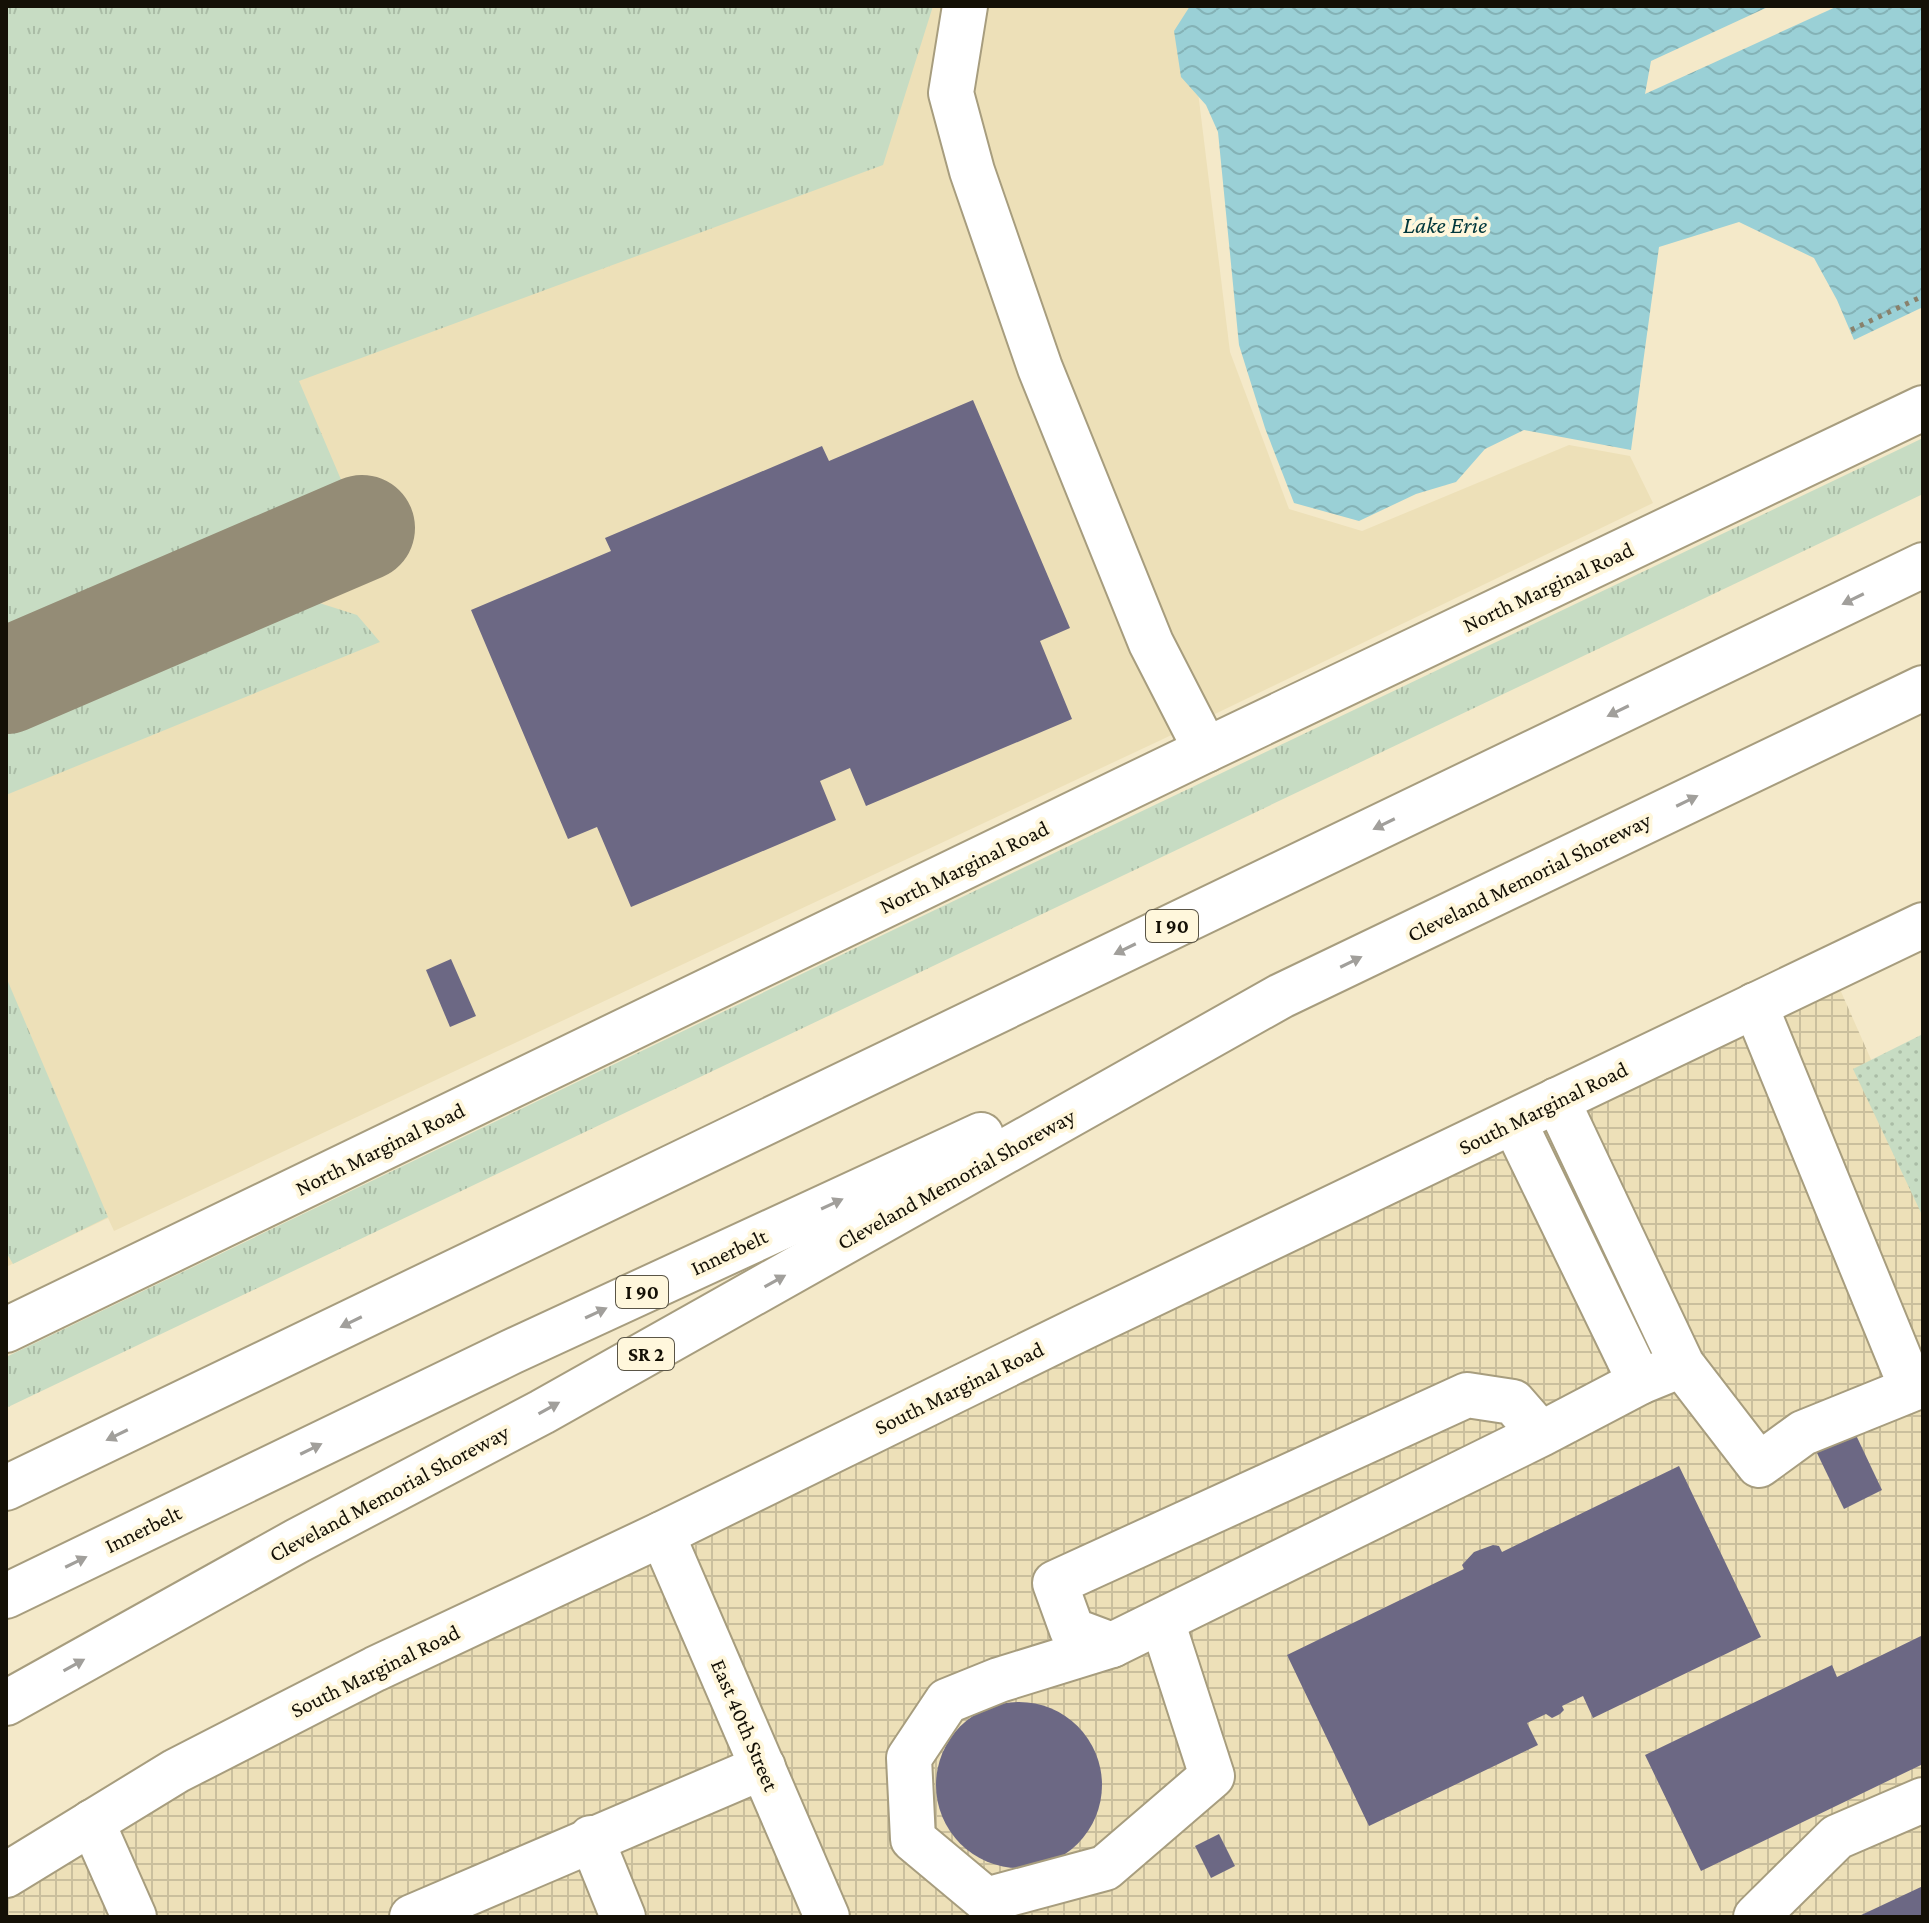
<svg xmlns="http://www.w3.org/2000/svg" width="1929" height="1923" viewBox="0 0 1929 1923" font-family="'Crimson Pro',serif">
<defs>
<pattern id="industrial-grid" width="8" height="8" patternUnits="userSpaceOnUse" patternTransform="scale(2)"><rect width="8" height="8" fill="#ede0b8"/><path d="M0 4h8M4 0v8" fill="none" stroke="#cabf9d"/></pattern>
<pattern id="grass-tufts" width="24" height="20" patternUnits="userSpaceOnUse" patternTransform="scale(2)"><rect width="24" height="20" fill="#c7dcc3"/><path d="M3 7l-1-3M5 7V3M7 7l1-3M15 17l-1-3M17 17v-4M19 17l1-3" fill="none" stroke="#aabca6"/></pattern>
<pattern id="park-dots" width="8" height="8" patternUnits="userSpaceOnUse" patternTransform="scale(2)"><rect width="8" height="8" fill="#c7dcc3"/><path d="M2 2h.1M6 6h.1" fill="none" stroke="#aabca6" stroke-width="1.8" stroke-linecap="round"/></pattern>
<pattern id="water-waves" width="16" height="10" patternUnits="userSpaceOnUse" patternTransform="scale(2)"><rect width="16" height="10" fill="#9ad0d6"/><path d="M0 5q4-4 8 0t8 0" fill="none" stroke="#84b2b6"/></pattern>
</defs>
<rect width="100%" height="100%" fill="#f4e9c9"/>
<path fill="url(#industrial-grid)" d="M1831 969 1923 1177V1917H6V1875Z"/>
<path fill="#ede0b8" d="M6 6H1195L1198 92 1230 352 1289 509 1362 531 1569 445 1630 456 1653 503 1161 740 114 1231 108 1218 6 1267Z"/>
<g fill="url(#grass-tufts)">
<path d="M6 6H933L883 165 299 381 345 489 6 626Z"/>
<path d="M1923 438V494L6 1408V1357L891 931Z"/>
<path d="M288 593 357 615 380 642 6 795V712Z"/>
<path d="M6 977 108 1217 13 1264 6 1252Z"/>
</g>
<path fill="url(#park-dots)" d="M1923 1034V1217L1853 1069Z"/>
<path fill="url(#water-waves)" d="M1190 6H1923V307L1854 340 1837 300 1814 258 1739 222 1659 247 1631 450 1524 430 1485 449 1456 482 1416 494 1359 521 1294 503 1265 428 1239 345 1218 132 1206 105 1181 77 1174 31Z"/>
<path fill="#f4e9c9" d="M1770 6H1838L1645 94 1651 61Z"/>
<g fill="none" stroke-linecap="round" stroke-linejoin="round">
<path stroke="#948c76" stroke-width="106" d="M6 681 362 528"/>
</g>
<g fill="#6c6884">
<path d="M973 400 1070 628 1040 641 1072 719 866 806 850 768 820 781 836 820 631 907 597 827 568 839 471 610 611 551 605 538 822 446 829 461Z"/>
<path d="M451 959 476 1016 450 1027 426 970Z"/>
<path d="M1855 1433 1882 1490 1844 1509 1816 1451Z"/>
<path d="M1679 1466 1761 1637 1593 1718 1583 1696 1562 1706 1564 1710 1560 1714 1552 1718 1546 1714 1527 1723 1538 1745 1369 1826 1287 1655 1464 1569 1462 1565 1474 1552 1493 1545 1499 1546 1502 1552Z"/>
<path d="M1923 1635V1764L1701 1871 1645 1755 1832 1665 1837 1677Z"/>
<circle cx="1019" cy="1785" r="83"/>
<path d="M1219 1834 1235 1866 1211 1878 1195 1846Z"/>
<path d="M1923 1886V1917H1857Z"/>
</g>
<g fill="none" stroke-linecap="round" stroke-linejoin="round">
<g stroke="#a79d7e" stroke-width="48">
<g id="minor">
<path d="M965 6 951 93 972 171 1040 368 1151 643 1206 750"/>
<path d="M1557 1100 1682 1365 1759 1465 1803 1433 1912 1389 1755 1005"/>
<path d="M1514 1122 1640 1382 1667 1371"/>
<path d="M6 1330 1206 750 1923 408"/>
<path d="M1541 1434 1513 1402 1467 1395 1055 1583 1072 1630 1112 1645 1541 1434 1640 1382"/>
<path d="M662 1534 827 1917"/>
<path d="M1112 1645 999 1680 947 1701 909 1758 913 1839 986 1900 1105 1868 1212 1776 1162 1621"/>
<path d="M92 1822 134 1917"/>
<path d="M591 1838 623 1917"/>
<path d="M6 1875 176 1771 375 1669 662 1534 1084 1327 1923 925"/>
<path d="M412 1917 763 1767"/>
<path d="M1756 1917 1837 1837 1923 1800"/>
</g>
</g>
<g stroke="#a79d7e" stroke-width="48">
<g id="highway">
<path d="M6 1488 1923 565"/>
<path d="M6 1596 511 1352 981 1135"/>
<path d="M6 1703 297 1541 542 1412 1281 996 1923 688"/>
</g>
</g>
<path stroke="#89816c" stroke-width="5" stroke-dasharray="4 6" stroke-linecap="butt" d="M1851 330 1923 296"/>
<use href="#minor" stroke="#fff" stroke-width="44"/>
<use href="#highway" stroke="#fff" stroke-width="44"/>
</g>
<defs><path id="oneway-solid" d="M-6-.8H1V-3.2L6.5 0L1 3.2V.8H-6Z" transform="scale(2)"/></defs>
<g fill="#a19f9b">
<use href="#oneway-solid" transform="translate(1853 599) rotate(154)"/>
<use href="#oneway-solid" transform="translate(1618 711) rotate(154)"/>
<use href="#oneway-solid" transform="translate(1687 801) rotate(-26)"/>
<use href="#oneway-solid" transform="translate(1384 824) rotate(154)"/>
<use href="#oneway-solid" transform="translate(1125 949) rotate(154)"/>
<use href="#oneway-solid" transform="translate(1351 962) rotate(-26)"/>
<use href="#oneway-solid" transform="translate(832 1204) rotate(-25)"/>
<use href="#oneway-solid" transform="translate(775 1281) rotate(-29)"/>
<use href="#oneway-solid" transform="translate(596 1313) rotate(-25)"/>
<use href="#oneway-solid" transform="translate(351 1322) rotate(154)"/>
<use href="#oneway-solid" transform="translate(549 1408) rotate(-29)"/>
<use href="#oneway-solid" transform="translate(117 1435) rotate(154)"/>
<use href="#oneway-solid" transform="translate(311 1449) rotate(-26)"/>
<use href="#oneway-solid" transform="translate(76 1562) rotate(-26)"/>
<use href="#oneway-solid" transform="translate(74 1665) rotate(-29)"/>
</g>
<g text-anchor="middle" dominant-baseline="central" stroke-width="8" stroke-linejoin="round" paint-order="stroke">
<g fill="#fff7dc" stroke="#5a5546" stroke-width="2">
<rect x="1146" y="910" width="52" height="32" rx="6"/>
<rect x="616" y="1276" width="52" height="32" rx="6"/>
<rect x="618" y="1338" width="56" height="32" rx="6"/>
</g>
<g font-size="20" font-weight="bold" fill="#141006">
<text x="1172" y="926">I 90</text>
<text x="642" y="1292">I 90</text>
<text x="646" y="1354">SR 2</text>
</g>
<g font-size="22" fill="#141006" stroke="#fff7dc">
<text transform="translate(1548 587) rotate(-25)">North Marginal Road</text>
<text transform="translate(964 867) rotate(-26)">North Marginal Road</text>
<text transform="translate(1529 877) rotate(-26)">Cleveland Memorial Shoreway</text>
<text transform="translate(1543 1108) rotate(-26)">South Marginal Road</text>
<text transform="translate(380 1149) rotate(-26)">North Marginal Road</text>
<text transform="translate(956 1179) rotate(-29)">Cleveland Memorial Shoreway</text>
<text transform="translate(729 1252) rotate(-25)">Innerbelt</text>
<text transform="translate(959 1388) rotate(-26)">South Marginal Road</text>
<text transform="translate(389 1493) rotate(-28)">Cleveland Memorial Shoreway</text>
<text transform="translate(143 1529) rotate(-26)">Innerbelt</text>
<text transform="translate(375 1671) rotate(-26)">South Marginal Road</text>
<text transform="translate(745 1725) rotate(67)">East 40th Street</text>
</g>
<g font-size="24" font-style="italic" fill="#01373c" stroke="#fff7dc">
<text x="1445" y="224">Lake Erie</text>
</g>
</g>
<rect width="1929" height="1923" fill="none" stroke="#141006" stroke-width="16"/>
</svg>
